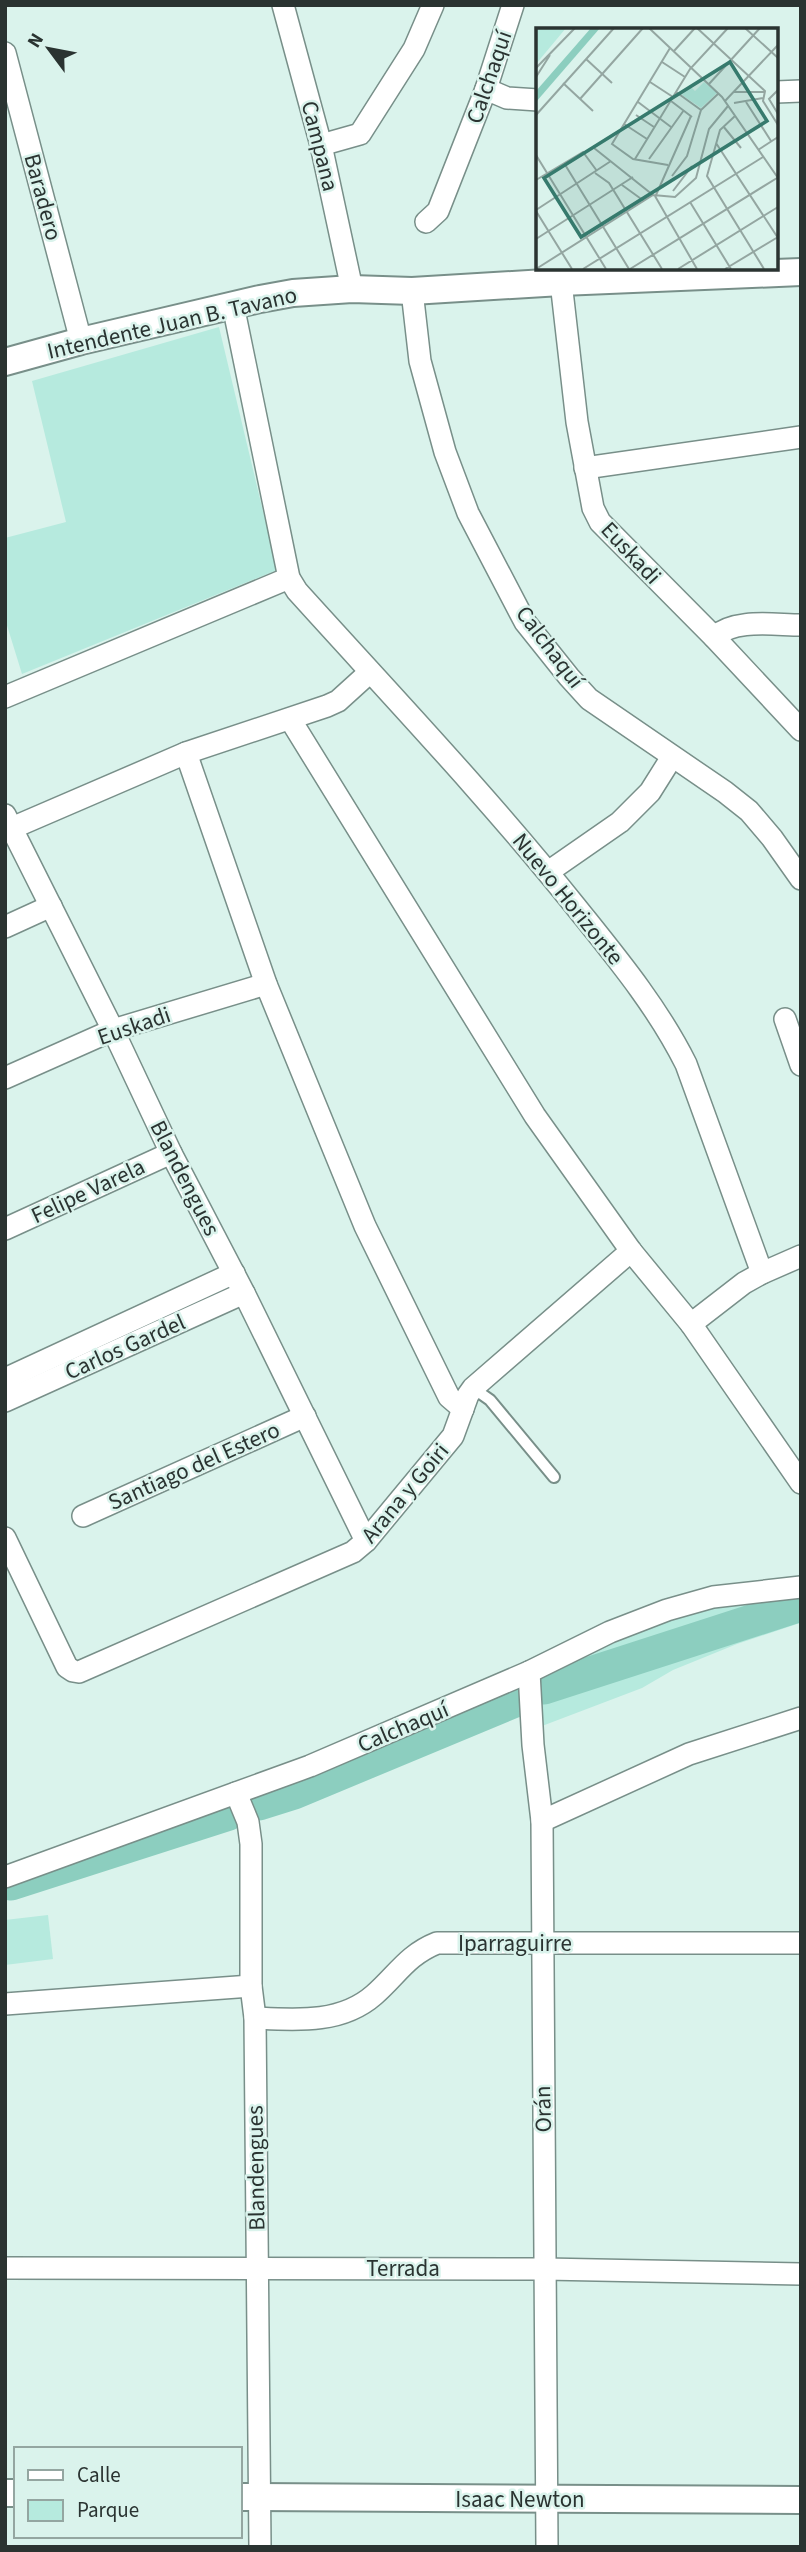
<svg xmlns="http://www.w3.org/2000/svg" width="806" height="2552" viewBox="0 0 806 2552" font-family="'Source Sans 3',sans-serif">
<rect width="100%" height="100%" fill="#daf3ec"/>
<g fill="#b6eade">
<path d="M219 327 277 570 22 674 5 619V538L66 522 32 381Z"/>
<path d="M801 1595 800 1623 737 1644 673 1670 642 1688 542 1726 539 1682 552 1672 674 1615 736 1601Z"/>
<path d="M48 1915 53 1959 5 1965V1920Z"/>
</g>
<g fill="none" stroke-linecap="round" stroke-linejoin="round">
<g stroke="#8ccebf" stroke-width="33">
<path d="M544 1688 801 1605"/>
<path d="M259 1804 294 1793 515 1701"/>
<path d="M11 1884 229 1814"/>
</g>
<g stroke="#788f89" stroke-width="14">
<path id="service" d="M473 1388 490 1400 554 1477"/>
</g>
<g stroke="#788f89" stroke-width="24">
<g id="minor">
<path d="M283 5 321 145 352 289"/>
<path d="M5 53 81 341"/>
<path d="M486 89 507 98 538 100"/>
<path d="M776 92 801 91"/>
<path d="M321 145 360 134 414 49 433 5"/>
<path d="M426 222 438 211 486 89 513 5"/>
<path d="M561 282 577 422 593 508 600 522 714 637 801 730"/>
<path d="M412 291 420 361 445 452 468 513 525 622 569 677 589 699 725 792 749 811 772 838 801 879"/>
<path d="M233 305 289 578 297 591C391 695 488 797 576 907 616 957 657 1006 686 1064L762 1273"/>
<path d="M585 468 801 437"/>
<path d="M714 637C735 618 774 625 801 625"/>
<path d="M5 697 289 578"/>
<path d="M290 719 535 1116 631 1251 691 1324 801 1483"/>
<path d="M186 753 266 984 365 1226 449 1397 463 1409"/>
<path d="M5 815 113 1030 171 1153 244 1293 366 1541"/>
<path d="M12 828 186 753 327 706 338 701 370 672"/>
<path d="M548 872 620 822 650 792 672 757"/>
<path d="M5 927 51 906"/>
<path d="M785 1019 801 1065"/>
<path d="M5 1078 113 1030 266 984"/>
<path d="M5 1229 171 1153"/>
<path d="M691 1324 744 1283 762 1273 801 1256"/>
<path d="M5 1379 234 1273"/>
<path d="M5 1401 244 1293"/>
<path d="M83 1516 305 1416"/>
<path d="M5 1538 67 1667 73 1671 79 1672 353 1552 366 1541 453 1436 468 1395 473 1388 631 1251"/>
<path d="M529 1672 533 1745 542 1821 547 2547"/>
<path d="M236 1793 248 1822 251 1844V1986L255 2018 260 2547"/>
<path d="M542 1821 689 1754 801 1718"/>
<path d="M5 1877 310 1766 529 1672 610 1632 667 1610 713 1597 801 1587"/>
<path d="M5 2004 251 1986"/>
<path d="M255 2018C296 2020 341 2024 374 1995 397 1975 407 1955 437 1943H801"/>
<path d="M5 2268 545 2269 801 2274"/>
</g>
</g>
<g stroke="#788f89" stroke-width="30">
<g id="tertiary">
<path d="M5 362 81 341 260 299 293 293 352 289 412 291 561 282 801 272"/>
<path d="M5 2493H16"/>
<path d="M240 2497 801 2500"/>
</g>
</g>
<use href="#service" stroke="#fff" stroke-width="10"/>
<use href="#minor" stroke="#fff" stroke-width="21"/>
<use href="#tertiary" stroke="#fff" stroke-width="26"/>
</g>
<g text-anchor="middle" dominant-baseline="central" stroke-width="5" stroke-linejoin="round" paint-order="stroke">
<g font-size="23" fill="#2a3331" stroke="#daf3ec">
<text transform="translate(489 77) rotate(-71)">Calchaquí</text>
<text transform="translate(320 146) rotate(76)">Campana</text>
<text transform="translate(43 197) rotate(75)">Baradero</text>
<text transform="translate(172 323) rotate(-13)">Intendente Juan B. Tavano</text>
<text transform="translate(631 553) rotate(47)">Euskadi</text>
<text transform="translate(550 647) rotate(53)">Calchaquí</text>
<text transform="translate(568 899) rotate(51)">Nuevo Horizonte</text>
<text transform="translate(134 1026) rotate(-19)">Euskadi</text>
<text transform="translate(185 1178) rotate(63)">Blandengues</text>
<text transform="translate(88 1191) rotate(-25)">Felipe Varela</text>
<text transform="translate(125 1347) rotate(-24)">Carlos Gardel</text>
<text transform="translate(194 1466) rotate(-24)">Santiago del Estero</text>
<text transform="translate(405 1493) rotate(-50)">Arana y Goiri</text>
<text transform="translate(403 1727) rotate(-23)">Calchaquí</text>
<text x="515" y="1943">Iparraguirre</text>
<text transform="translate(543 2109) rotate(-91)">Orán</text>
<text transform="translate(256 2168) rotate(-91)">Blandengues</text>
<text x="403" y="2268">Terrada</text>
<text x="520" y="2499">Isaac Newton</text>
</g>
</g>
<g transform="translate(536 28)">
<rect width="242" height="242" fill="#daf3ec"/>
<path d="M0 0H30L0 36ZM168 54 181 65 165 80 146 67 154 58 159 63Z" fill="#b6eade"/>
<path d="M55 0H64L0 74V63Z" fill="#8ccebf"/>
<path fill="none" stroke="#94a6a1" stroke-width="2" d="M113 0 186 69 242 150M161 0 229 63 227 73 242 97M209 0 242 30M138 23 159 0M50 31 76 55M126 34 149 49M0 40 39 0M0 49 14 27M114 54 137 69M27 55 57 83M173 56 224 0M242 62 233 71 242 86M140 64 165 82M198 64H229M44 71 107 0M135 73 156 89M189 73 242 17M102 74 135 99M210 74 235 113M198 75 227 70M0 87 78 0M100 87 118 99M199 88 184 102 171 148 228 241M88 96 111 111M187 98 205 120M180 115 242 210M58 120 117 167 139 169 160 150 173 101 192 78M222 122 242 109M0 127 70 241M99 131 154 41 192 0M113 131 148 82M28 135 93 241M132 137 97 131 76 116 134 20M59 145 73 155 126 241M136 148 151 128 165 82 183 65M0 152 47 124 61 143M86 157 108 173M137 163 156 138M120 167 155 88M119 168 161 241M154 174 195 241M0 182 75 133M0 183 36 241M0 211 97 149M0 241 117 167M47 241 227 129M94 241 241 150M142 241 242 179M189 241 242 209"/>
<path fill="#367a6d" fill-opacity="0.15" stroke="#367a6d" stroke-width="3.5" d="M194 34 231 93 45 209 8 150Z"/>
<rect width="242" height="242" fill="none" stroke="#2a3331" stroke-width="3.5"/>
</g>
<rect width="806" height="2552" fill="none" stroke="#2a3331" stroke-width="14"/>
<rect x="14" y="2447" width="228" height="91" fill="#daf3ec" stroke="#94a6a1" stroke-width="2"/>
<rect x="28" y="2470" width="35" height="10" fill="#ffffff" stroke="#94a6a1" stroke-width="2"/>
<text x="77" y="2482" font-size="21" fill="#2a3331">Calle</text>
<rect x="28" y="2500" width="35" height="21" fill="#b6eade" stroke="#94a6a1" stroke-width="2"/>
<text x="77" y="2517" font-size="21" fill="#2a3331">Parque</text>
<g transform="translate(49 49) rotate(302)" stroke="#daf3ec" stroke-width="5" paint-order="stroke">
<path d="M0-5L12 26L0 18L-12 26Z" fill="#2a3331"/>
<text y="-10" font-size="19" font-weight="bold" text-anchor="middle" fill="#2a3331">N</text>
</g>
</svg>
